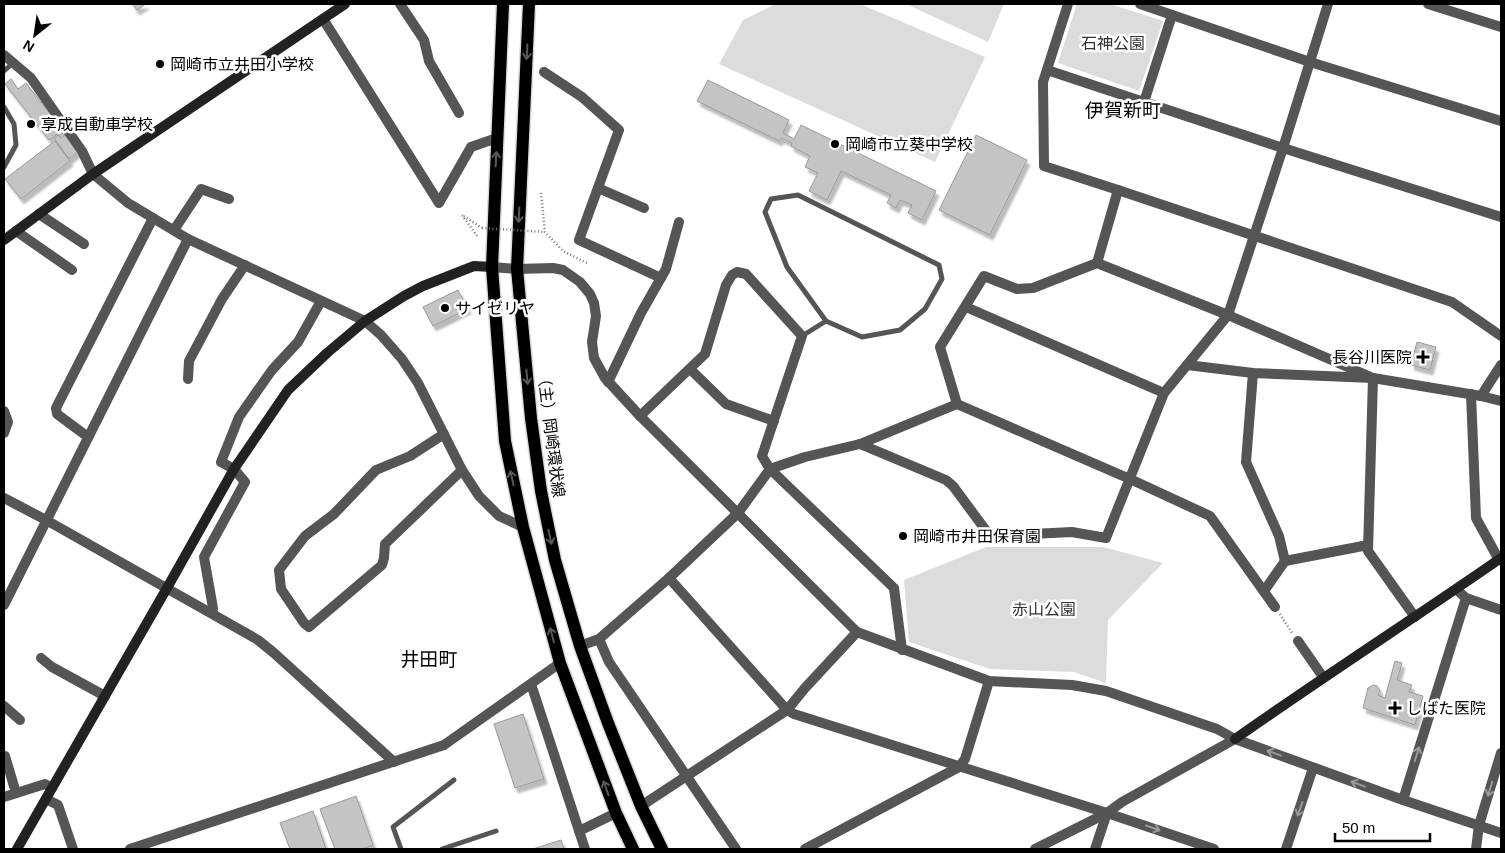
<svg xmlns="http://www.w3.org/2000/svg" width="1505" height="853" viewBox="0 0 1505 853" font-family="Arial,'Noto Sans JP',sans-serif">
<defs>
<filter id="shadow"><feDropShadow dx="3" dy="5" stdDeviation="1" flood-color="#0004"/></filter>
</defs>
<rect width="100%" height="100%" fill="#fff"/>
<g fill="#dcdcdc">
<path d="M776 4H860L985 57 935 162 719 64 743 20Z"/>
<path d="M906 4H1004L988 42Z"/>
<path d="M1077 4H1110L1163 21 1139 91 1058 63Z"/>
<path d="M986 547H1103L1163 563 1108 620 1106 683 1074 672 990 669 909 642 904 580Z"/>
</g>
<g fill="#c4c4c4" stroke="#999" filter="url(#shadow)">
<path d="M132 4H146L137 10Z"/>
<path d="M11 79 18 89 26 83 63 130 49 140 5 84Z"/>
<path d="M708 80 789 120 783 133 794 139 801 125 936 191 922 220 908 213 912 205 900 200 896 208 887 203 891 195 841 171 827 200 809 191 818 173 805 167 810 156 791 146 792 143 781 138 779 141 697 101Z"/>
<path d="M66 134 79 151 69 159 54 138 58 135 61 138Z"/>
<path d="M976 135 1027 160 990 235 939 210Z"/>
<path d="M55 141 70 161 21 199 5 179Z"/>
<path d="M458 290 468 309 433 326 423 307Z"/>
<path d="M1417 342 1436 347 1430 370 1411 365Z"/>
<path d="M1395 661 1402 663 1397 680 1412 685 1409 692 1423 696 1415 725 1363 708 1368 688 1373 685 1377 686 1380 690 1378 695 1385 698Z"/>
<path d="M523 714 544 779 515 788 494 724Z"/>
<path d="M356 796 373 845 362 849H335L320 809Z"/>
<path d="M313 811 326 849H290L280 823Z"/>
<path d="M561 840 564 849H533Z"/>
</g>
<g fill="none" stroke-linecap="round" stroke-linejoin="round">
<g stroke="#dbdbdb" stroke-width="15">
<g id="primary">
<path d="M503 4 492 267 505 441 523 527 560 663 616 813 633 849"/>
<path d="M529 4 517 269 531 418 541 491 555 560 580 646 608 723 641 806 662 849"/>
</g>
</g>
<g stroke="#777" stroke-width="2.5" stroke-dasharray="1 2.5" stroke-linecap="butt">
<path d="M541 193 545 232 563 251 589 264"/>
<path d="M477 236 462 215 482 228"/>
<path d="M1280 614 1292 633"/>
</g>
<g stroke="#555" stroke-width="5">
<path d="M4 71 13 63"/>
<path d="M4 107 14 124 16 145 4 167"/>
<path d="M802 336 826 321 787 267 765 212 771 199 798 195 939 265 942 279 925 309 900 330 862 337 826 321"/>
<path d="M401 849 393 827 454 780"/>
<path d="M442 849 496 831"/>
</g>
<g stroke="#555" stroke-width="10">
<path d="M400 4 424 40 429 61 459 113"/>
<path d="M1068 4 1043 82 1044 166 1118 190 1452 302 1501 336"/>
<path d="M1140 4 1310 62 1501 121"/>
<path d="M1428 4 1501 27"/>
<path d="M323 19 439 203 471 147 497 138"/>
<path d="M4 55 31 78 82 151 93 174 128 203 188 239 365 321 381 335 402 359 418 383 462 470 479 496 499 516 523 527"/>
<path d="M1047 70 1283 148 1501 217"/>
<path d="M544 72 582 97 619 130 579 240 661 278"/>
<path d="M1144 102 1172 15"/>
<path d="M598 188 644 208"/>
<path d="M39 214 84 244"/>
<path d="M174 230 201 189 229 199"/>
<path d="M16 231 72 270"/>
<path d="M1097 263 1118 190"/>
<path d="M492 267 517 269 553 268 563 270 580 282 590 294 594 303 596 316 592 342 594 358 605 378 640 416 857 632 989 681 1072 685 1106 691 1217 729 1235 739 1403 800 1501 833"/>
<path d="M966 307 1164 393"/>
<path d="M1187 365 1253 373 1373 378 1481 396 1501 401"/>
<path d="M690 369 726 404 774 421"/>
<path d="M1253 373 1246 462 1279 536 1285 561"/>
<path d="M1373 378 1368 551 1415 617"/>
<path d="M188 379 189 361 222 299 245 265"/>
<path d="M608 382 641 313 666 269 679 222"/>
<path d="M1471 394 1476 518 1499 560"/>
<path d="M1481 396 1501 365"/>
<path d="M957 404 940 347 984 276 1017 289 1033 288 1097 263 1228 315 1373 378"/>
<path d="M4 411 8 422 4 433"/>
<path d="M640 416 705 354 726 285 732 275 737 272 746 274 802 336 762 456 770 469 894 588 902 650"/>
<path d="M444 434 410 456 376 470 334 514 305 536 279 570 281 589 304 623 309 627 382 565 384 558 385 544 462 470"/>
<path d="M88 437 57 414 56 408 153 218"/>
<path d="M860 444 946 480 953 486 990 536 1072 532 1106 538 1164 393 1228 315 1283 148 1328 4"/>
<path d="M4 498 46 520 258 640 274 653 394 762"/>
<path d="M669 578 787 710 794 714 1107 813 1214 849"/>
<path d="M1457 590 1466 598 1501 610"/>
<path d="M1264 591 1285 561 1368 545"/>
<path d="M4 605 188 239"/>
<path d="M212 613 213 608 204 557 245 482 234 469 221 462 239 417 272 370 298 342 321 301"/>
<path d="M599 639 609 662 736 849"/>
<path d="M1298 641 1323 677"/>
<path d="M580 646 599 639 669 578 738 513 770 469 805 457 860 444 957 404 1130 479 1210 516 1275 607"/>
<path d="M41 658 52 667 105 696"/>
<path d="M531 684 585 849"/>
<path d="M4 706 20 720"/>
<path d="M5 756 16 793"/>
<path d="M4 797 45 784 52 788"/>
<path d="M46 799 58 805 73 849"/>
<path d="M1403 800 1466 598"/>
<path d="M641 806 787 710 805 688 857 632"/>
<path d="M579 831 616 813"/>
<path d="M130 849 444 745 560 663"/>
<path d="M805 849 959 767 965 759 989 681"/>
<path d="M1035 849 1107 813 1122 802 1235 739"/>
<path d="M1095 849 1107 813"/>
<path d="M1286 849 1313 768"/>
<path d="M1476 849 1479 825 1501 753"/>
</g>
<g stroke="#222" stroke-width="10">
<path d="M4 240 93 174 345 4"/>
<path d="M1235 739C1323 677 1413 619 1501 558"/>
<path d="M17 849 167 588 234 469 288 390 327 353 365 321 404 296 423 286 474 266 492 267"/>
</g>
<use href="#primary" stroke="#000" stroke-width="12"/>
<path stroke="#777" stroke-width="2.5" stroke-dasharray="1 2.5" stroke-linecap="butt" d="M482 228 545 232"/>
</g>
<defs><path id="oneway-shaft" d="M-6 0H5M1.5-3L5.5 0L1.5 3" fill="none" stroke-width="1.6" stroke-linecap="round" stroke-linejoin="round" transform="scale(1.25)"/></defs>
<g stroke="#595959">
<use href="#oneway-shaft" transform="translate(527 52) rotate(93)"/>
<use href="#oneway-shaft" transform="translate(496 159) rotate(-87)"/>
<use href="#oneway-shaft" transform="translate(519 215) rotate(93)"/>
<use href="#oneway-shaft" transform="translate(527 377) rotate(85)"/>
<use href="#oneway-shaft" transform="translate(512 478) rotate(-102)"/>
<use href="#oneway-shaft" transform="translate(550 537) rotate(78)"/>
<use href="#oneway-shaft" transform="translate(552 635) rotate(-105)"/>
<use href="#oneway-shaft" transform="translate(606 788) rotate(-110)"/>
</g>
<g stroke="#999">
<use href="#oneway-shaft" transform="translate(1274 753) rotate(-160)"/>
<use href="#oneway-shaft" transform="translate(1417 754) rotate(-73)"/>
<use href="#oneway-shaft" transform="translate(1358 784) rotate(-160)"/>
<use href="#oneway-shaft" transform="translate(1490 789) rotate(107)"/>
<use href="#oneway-shaft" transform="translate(1300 809) rotate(109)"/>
<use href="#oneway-shaft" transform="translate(1153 828) rotate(19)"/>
</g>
<g fill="#000" stroke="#fff" stroke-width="2">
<circle cx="160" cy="64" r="5"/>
<circle cx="31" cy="124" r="5"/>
<circle cx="835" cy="144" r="5"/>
<circle cx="445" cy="308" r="5"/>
<path d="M1420.5 349.5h5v5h5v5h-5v5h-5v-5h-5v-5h5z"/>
<circle cx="903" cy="536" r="5"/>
<path d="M1392.5 700.5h5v5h5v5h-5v5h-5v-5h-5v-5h5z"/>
</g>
<g text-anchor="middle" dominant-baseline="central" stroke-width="5" stroke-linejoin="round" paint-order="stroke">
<g font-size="16" fill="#333" stroke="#fff">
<text x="1113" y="43">石神公園</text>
<text x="1044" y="609">赤山公園</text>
</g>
<g font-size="16" fill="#000" stroke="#fff" text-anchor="start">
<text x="170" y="64">岡崎市立井田小学校</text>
<text x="41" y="124">享成自動車学校</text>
<text x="845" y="144">岡崎市立葵中学校</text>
<text x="455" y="308">サイゼリヤ</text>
<text x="1412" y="357" text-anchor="end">長谷川医院</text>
<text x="913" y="536">岡崎市井田保育園</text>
<text x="1406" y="708">しばた医院</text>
</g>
<g font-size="16" fill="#000" stroke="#fff">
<text transform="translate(551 434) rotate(83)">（主）岡崎環状線</text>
</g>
<g font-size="19" fill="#000" stroke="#fff">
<text x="1123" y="110">伊賀新町</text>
<text x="429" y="659">井田町</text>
</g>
</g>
<rect width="1505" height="853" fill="none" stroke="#000000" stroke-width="10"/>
<g transform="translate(35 35) rotate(210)" stroke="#ffffff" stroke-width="4" paint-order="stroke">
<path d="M0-4L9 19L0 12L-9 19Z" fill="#000000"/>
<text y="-8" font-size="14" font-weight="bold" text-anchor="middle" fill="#000000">N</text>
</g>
<path d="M1335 833v8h95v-8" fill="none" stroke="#000000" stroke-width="2.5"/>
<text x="1342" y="833" font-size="15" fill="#000000" stroke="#ffffff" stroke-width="4" paint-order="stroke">50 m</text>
</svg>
